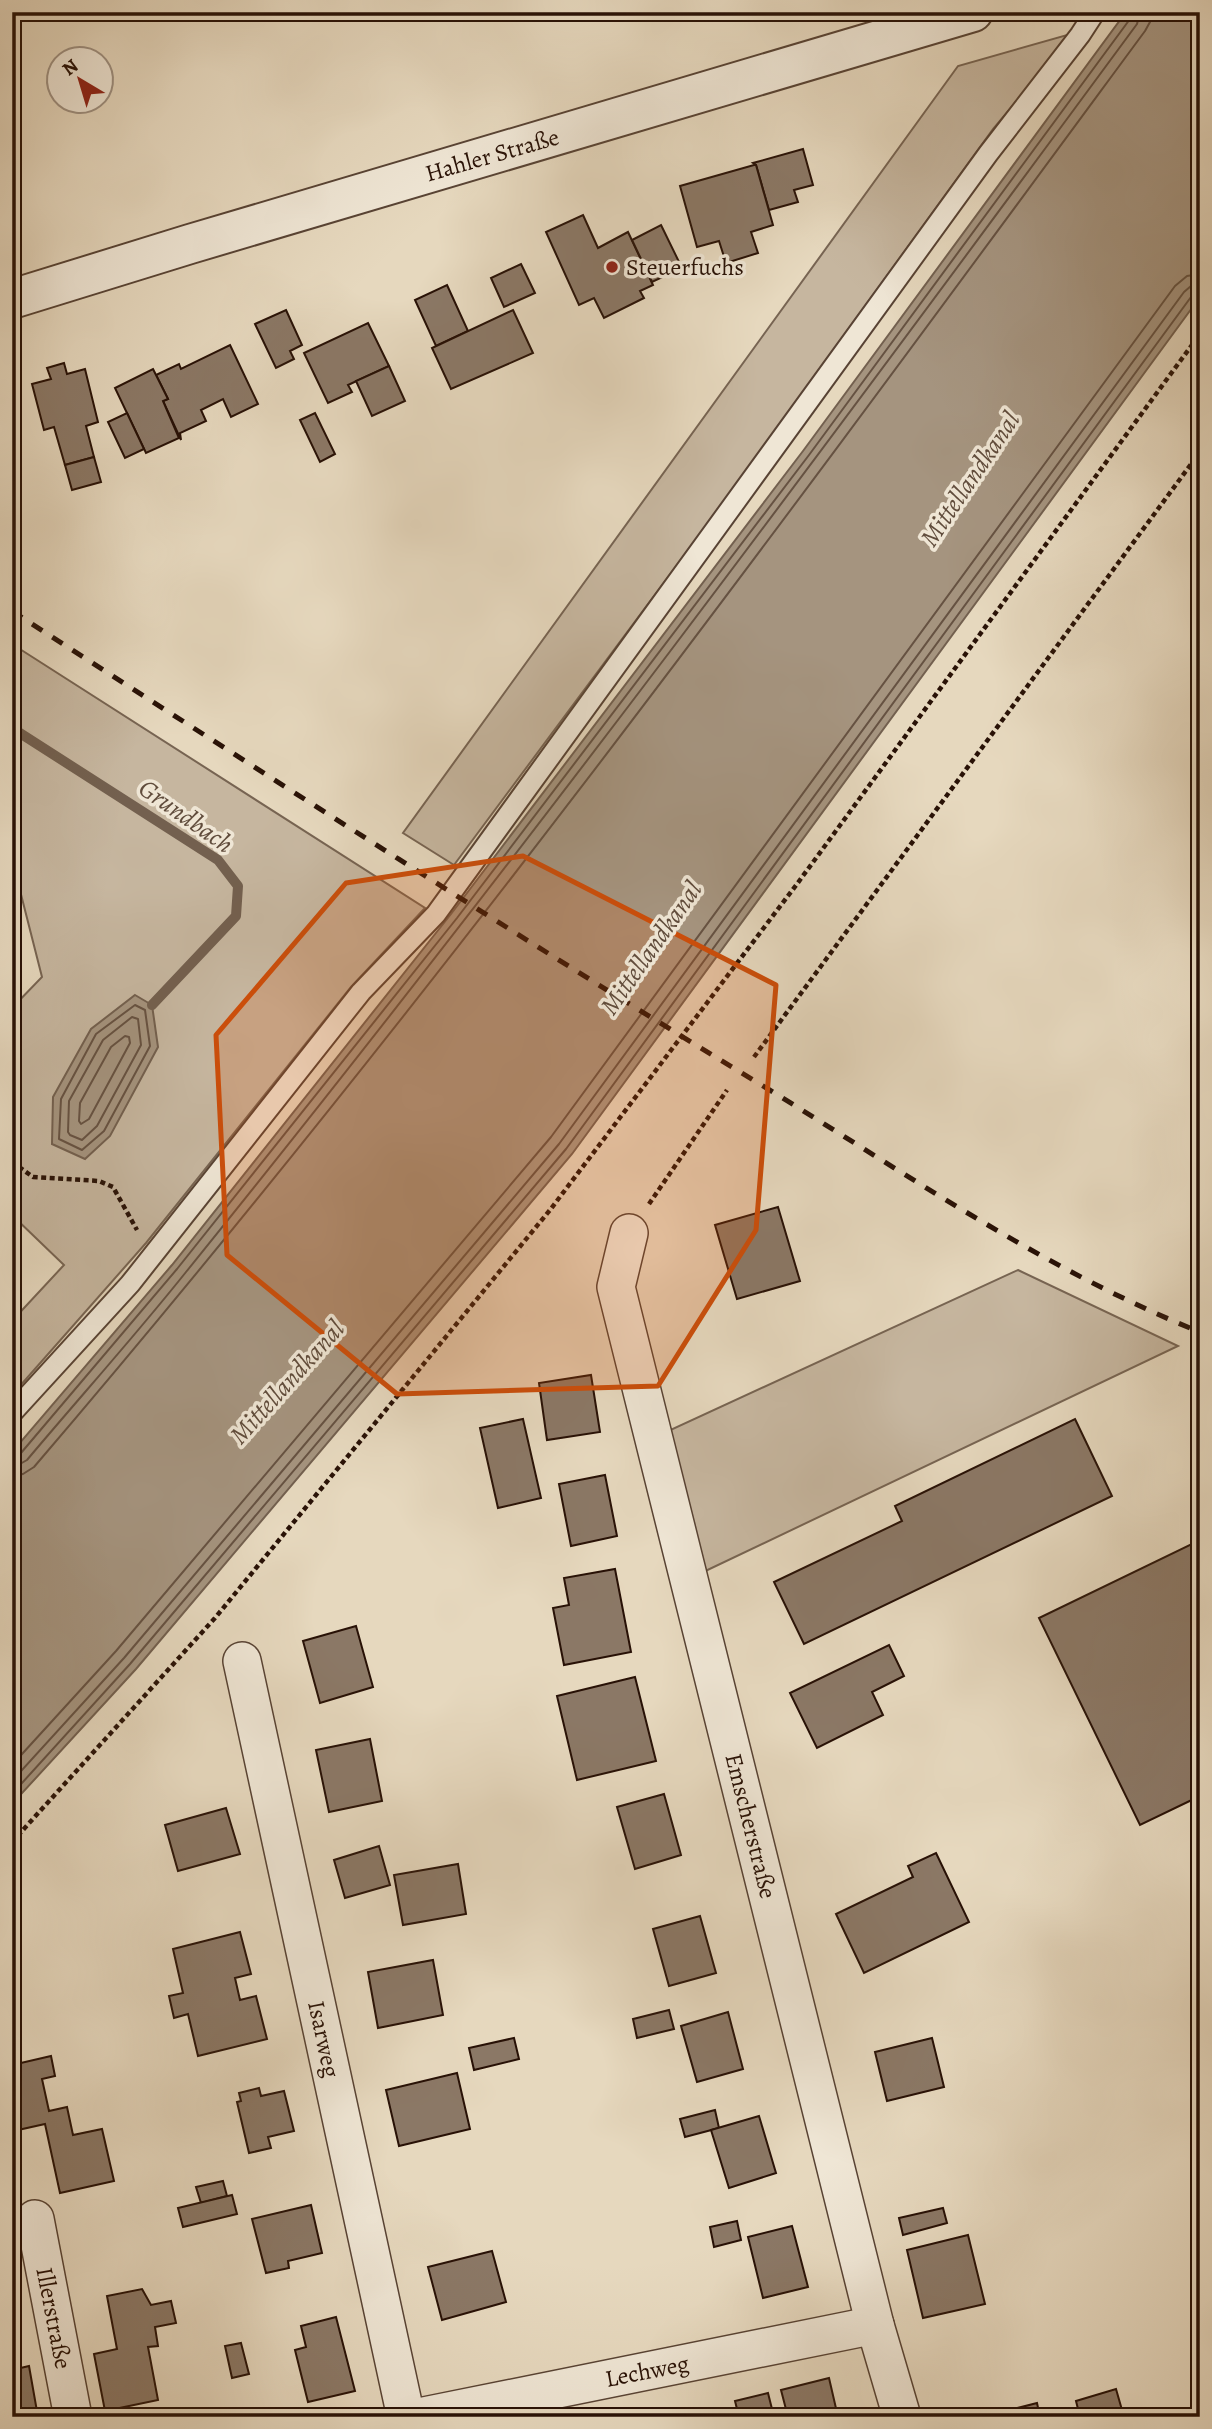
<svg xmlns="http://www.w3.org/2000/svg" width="1212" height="2429" viewBox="0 0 1212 2429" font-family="Alegreya,serif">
<rect width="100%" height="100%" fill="#e6d8be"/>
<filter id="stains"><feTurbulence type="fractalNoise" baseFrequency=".00286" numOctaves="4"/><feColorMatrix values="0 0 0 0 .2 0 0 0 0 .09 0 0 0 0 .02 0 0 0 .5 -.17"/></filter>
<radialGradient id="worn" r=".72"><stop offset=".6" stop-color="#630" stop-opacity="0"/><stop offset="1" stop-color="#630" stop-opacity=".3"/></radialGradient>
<g fill="#c6b69f" stroke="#776452" stroke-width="2">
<path d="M1074 33 993 129 712 518 454 865 403 833 958 66Z"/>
<path d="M12 644 425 908 351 987 146 1243 12 1395V1321L64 1265 12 1215V1008L42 977 12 859Z"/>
<path d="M1018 1270 1178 1346 697 1575 666 1432Z"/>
</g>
<g fill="#a5947f" stroke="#73604f" stroke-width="2">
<path d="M1126 12H1200V297L572 1154 136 1669 12 1804V1452L172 1265 451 914 803 451Z"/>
<path d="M135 995 152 1005 158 1047 110 1136 85 1159 52 1144 53 1097 91 1029Z"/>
</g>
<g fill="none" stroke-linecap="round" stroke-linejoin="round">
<g stroke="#665242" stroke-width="2">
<path d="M135 1005 145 1010 150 1046 104 1131 82 1150 59 1139 61 1099 96 1034Z"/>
<path d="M132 1017 138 1019 141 1045 97 1126 82 1140 70 1135 68 1132 69 1101 103 1040Z"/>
<path d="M125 1036 129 1037 130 1043 89 1119 81 1124 79 1121 80 1103 111 1047Z"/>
<path d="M12 1456 21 1453 177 1269 457 918 809 455 1130 19 1132 12"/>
<path d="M12 1465 20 1464 27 1460C80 1397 135 1336 186 1272 515 865 827 445 1137 24L1140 12"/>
<path d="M12 1476 23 1474 34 1467C428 1007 786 518 1145 31L1150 22 1151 12"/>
<path d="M12 1765 116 1651 551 1137 1175 286 1187 276 1200 274"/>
<path d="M12 1781 124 1658 559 1144 1184 292 1191 286 1200 285"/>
<path d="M12 1794 130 1664 566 1149 1191 297 1200 293"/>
</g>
<path stroke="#73604f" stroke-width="10" d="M12 728 218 860 238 886 236 916 152 1005"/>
</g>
<g fill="#8b7866" stroke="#281106" stroke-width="2">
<path d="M803 149 813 185 794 190 798 202 769 210 756 165 753 163Z"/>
<path d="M754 165H756L773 225 751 232 758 253 726 263 719 241 697 247 680 186Z"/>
<path d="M583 215 598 248 628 232 653 285 640 291 644 298 604 318 594 298 579 305 546 232Z"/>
<path d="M661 225 682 268 652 282 632 240Z"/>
<path d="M521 264 535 293 504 307 491 278Z"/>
<path d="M447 285 468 331 436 346 415 300Z"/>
<path d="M286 310 302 345 290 351 294 359 276 368 255 324Z"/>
<path d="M513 310 533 353 451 389 432 348Z"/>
<path d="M368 323 389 366 348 385 352 392 328 403 304 353Z"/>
<path d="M230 345 258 404 231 417 223 399 201 410 206 421 180 433 181 440 163 401 168 399 156 375 179 364 181 369Z"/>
<path d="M64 363 67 374 85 369 98 422 86 426 94 457 65 465 54 427 44 430 32 384 51 379 47 368Z"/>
<path d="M389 366 405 401 372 416 356 381Z"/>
<path d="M153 369 168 399 163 401 179 438 146 453 115 388Z"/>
<path d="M127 413 144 449 125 458 108 422Z"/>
<path d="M315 413 335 454 320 462 300 420Z"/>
<path d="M94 457 101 482 72 490 65 465Z"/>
<path d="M778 1207 800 1281 737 1299 715 1225Z"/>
<path d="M591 1375 600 1432 547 1440 539 1383Z"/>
<path d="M523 1419 541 1498 498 1508 480 1428Z"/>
<path d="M1075 1419 1112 1496 804 1644 774 1582 902 1521 895 1506Z"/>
<path d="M605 1475 617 1536 571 1546 559 1484Z"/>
<path d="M1200 1540V1796L1140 1825 1039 1618Z"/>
<path d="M615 1569 631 1652 564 1665 553 1608 569 1605 564 1578Z"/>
<path d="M356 1626 373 1687 320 1703 303 1641Z"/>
<path d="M889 1645 904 1676 872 1692 883 1715 817 1748 790 1693Z"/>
<path d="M635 1677 656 1761 577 1780 557 1696Z"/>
<path d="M370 1739 382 1801 329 1812 316 1750Z"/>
<path d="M664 1794 681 1855 635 1869 617 1807Z"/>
<path d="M226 1808 240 1854 178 1871 165 1825Z"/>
<path d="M379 1846 390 1885 345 1898 334 1860Z"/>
<path d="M936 1853 969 1922 864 1973 836 1914 913 1877 908 1866Z"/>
<path d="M458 1864 466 1914 403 1925 394 1875Z"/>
<path d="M700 1916 716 1973 669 1986 653 1929Z"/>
<path d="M240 1932 251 1974 235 1978 240 2000 256 1996 267 2039 198 2056 188 2014 174 2018 169 1996 183 1993 173 1949Z"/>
<path d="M433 1960 443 2015 378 2028 368 1972Z"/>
<path d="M669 2010 674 2029 637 2038 633 2019Z"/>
<path d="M728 2012 743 2069 697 2082 681 2026Z"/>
<path d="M514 2038 519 2059 474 2070 469 2048Z"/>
<path d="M932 2038 944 2087 887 2101 875 2052Z"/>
<path d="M51 2056 55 2076 42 2079 49 2111 67 2107 73 2135 102 2129 114 2181 60 2193 45 2124 18 2130 12 2101V2065Z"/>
<path d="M457 2073 470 2129 399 2146 386 2090Z"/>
<path d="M259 2088 261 2096 284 2091 294 2131 268 2137 271 2148 249 2153 237 2102 241 2101 239 2093Z"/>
<path d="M715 2110 719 2128 685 2137 680 2119Z"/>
<path d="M759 2116 776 2173 729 2188 711 2130Z"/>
<path d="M223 2181 227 2196 201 2203 196 2187Z"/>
<path d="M232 2195 237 2214 183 2227 178 2208Z"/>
<path d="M311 2205 322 2253 288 2261 289 2268 266 2273 252 2219Z"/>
<path d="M943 2208 947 2223 903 2235 899 2218Z"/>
<path d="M737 2221 741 2240 714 2247 710 2227Z"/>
<path d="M792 2226 808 2287 763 2298 748 2237Z"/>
<path d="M968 2235 985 2304 923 2318 907 2250Z"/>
<path d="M492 2251 506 2302 442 2320 428 2267Z"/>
<path d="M142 2289 151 2305 171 2301 176 2323 155 2327 158 2346 148 2347 158 2400 105 2411 94 2354 117 2349 107 2296Z"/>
<path d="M336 2317 355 2391 308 2402 295 2350 306 2347 301 2326Z"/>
<path d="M241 2343 249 2374 232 2378 225 2346Z"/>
<path d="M29 2366 38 2417H12V2370Z"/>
<path d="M829 2378 838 2417H788L781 2390Z"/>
<path d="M1116 2389 1124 2417H1080L1076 2401Z"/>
<path d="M768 2393 774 2417H739L735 2401Z"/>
<path d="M1037 2403 1040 2417H986V2416Z"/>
</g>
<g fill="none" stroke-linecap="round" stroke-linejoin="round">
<g stroke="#584334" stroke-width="23">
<path id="service" d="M12 1413 130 1284 361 992 436 914 988 154 1080 35 1095 12"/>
</g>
<g stroke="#584334" stroke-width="40">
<g id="minor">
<path d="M629 1233 616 1287 875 2325 902 2417"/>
<path d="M242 1661 406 2417"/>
<path d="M35 2219 73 2417"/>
<path d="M419 2417 875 2325"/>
</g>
</g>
<g stroke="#584334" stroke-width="42">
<path id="tertiary" d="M12 299 190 244 973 12"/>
</g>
<g stroke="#281106" stroke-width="4.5" stroke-dasharray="5 3.5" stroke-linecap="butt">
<path d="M754 1057 1200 452"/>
<path d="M12 1162 33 1177 99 1181 113 1187 137 1230"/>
<path d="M649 1204 727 1090"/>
<path d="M12 1842 215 1618 550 1210 797 884 1200 334"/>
</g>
<use href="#service" stroke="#efe6d5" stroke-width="19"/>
<use href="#minor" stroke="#efe6d5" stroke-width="37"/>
<use href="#tertiary" stroke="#efe6d5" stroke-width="38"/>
<path stroke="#281106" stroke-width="5" stroke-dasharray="12 12" stroke-linecap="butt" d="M12 611C263 773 513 934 768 1089 908 1175 1047 1271 1200 1332"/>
</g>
<path fill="#cb4e0b" fill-opacity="0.2" stroke="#cb4e0b" stroke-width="5" stroke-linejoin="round" d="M523 856 776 985 756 1230 658 1386 397 1394 227 1255 216 1035 346 883Z"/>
<circle fill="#8f2418" stroke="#efe6d5" stroke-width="2.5" cx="612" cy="267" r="7"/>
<g text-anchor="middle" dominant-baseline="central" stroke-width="7" stroke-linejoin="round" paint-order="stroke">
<g font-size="24" fill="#281106" stroke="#efe6d5">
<text transform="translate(492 155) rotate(-16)">Hahler Straße</text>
<text transform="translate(751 1826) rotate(76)">Emscherstraße</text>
<text transform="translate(324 2039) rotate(78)">Isarweg</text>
<text transform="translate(54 2318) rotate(79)">Illerstraße</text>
<text transform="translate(647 2371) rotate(-11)">Lechweg</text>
</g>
<g font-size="24" fill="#281106" stroke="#efe6d5" text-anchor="start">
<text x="626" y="267">Steuerfuchs</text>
</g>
<g font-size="26" font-style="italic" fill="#604c3c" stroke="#efe6d5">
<text transform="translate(970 479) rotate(-56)">Mittellandkanal</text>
<text transform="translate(186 816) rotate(35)">Grundbach</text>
<text transform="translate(651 948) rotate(-55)">Mittellandkanal</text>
<text transform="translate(287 1382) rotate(-48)">Mittellandkanal</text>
</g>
</g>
<rect width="1212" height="2429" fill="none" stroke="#e6d8be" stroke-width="42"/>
<rect x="14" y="14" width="1184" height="2401" fill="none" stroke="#281106" stroke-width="3.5"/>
<rect x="21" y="21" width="1170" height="2387" fill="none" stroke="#281106" stroke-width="2"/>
<g transform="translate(80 80) rotate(322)"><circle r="33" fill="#efe6d5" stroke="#9f9182" stroke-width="2"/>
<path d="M0-5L12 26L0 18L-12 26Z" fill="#8f2418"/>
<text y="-10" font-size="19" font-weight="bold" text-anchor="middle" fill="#281106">N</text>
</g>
<rect width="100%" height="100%" filter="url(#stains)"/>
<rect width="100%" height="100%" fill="url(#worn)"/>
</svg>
